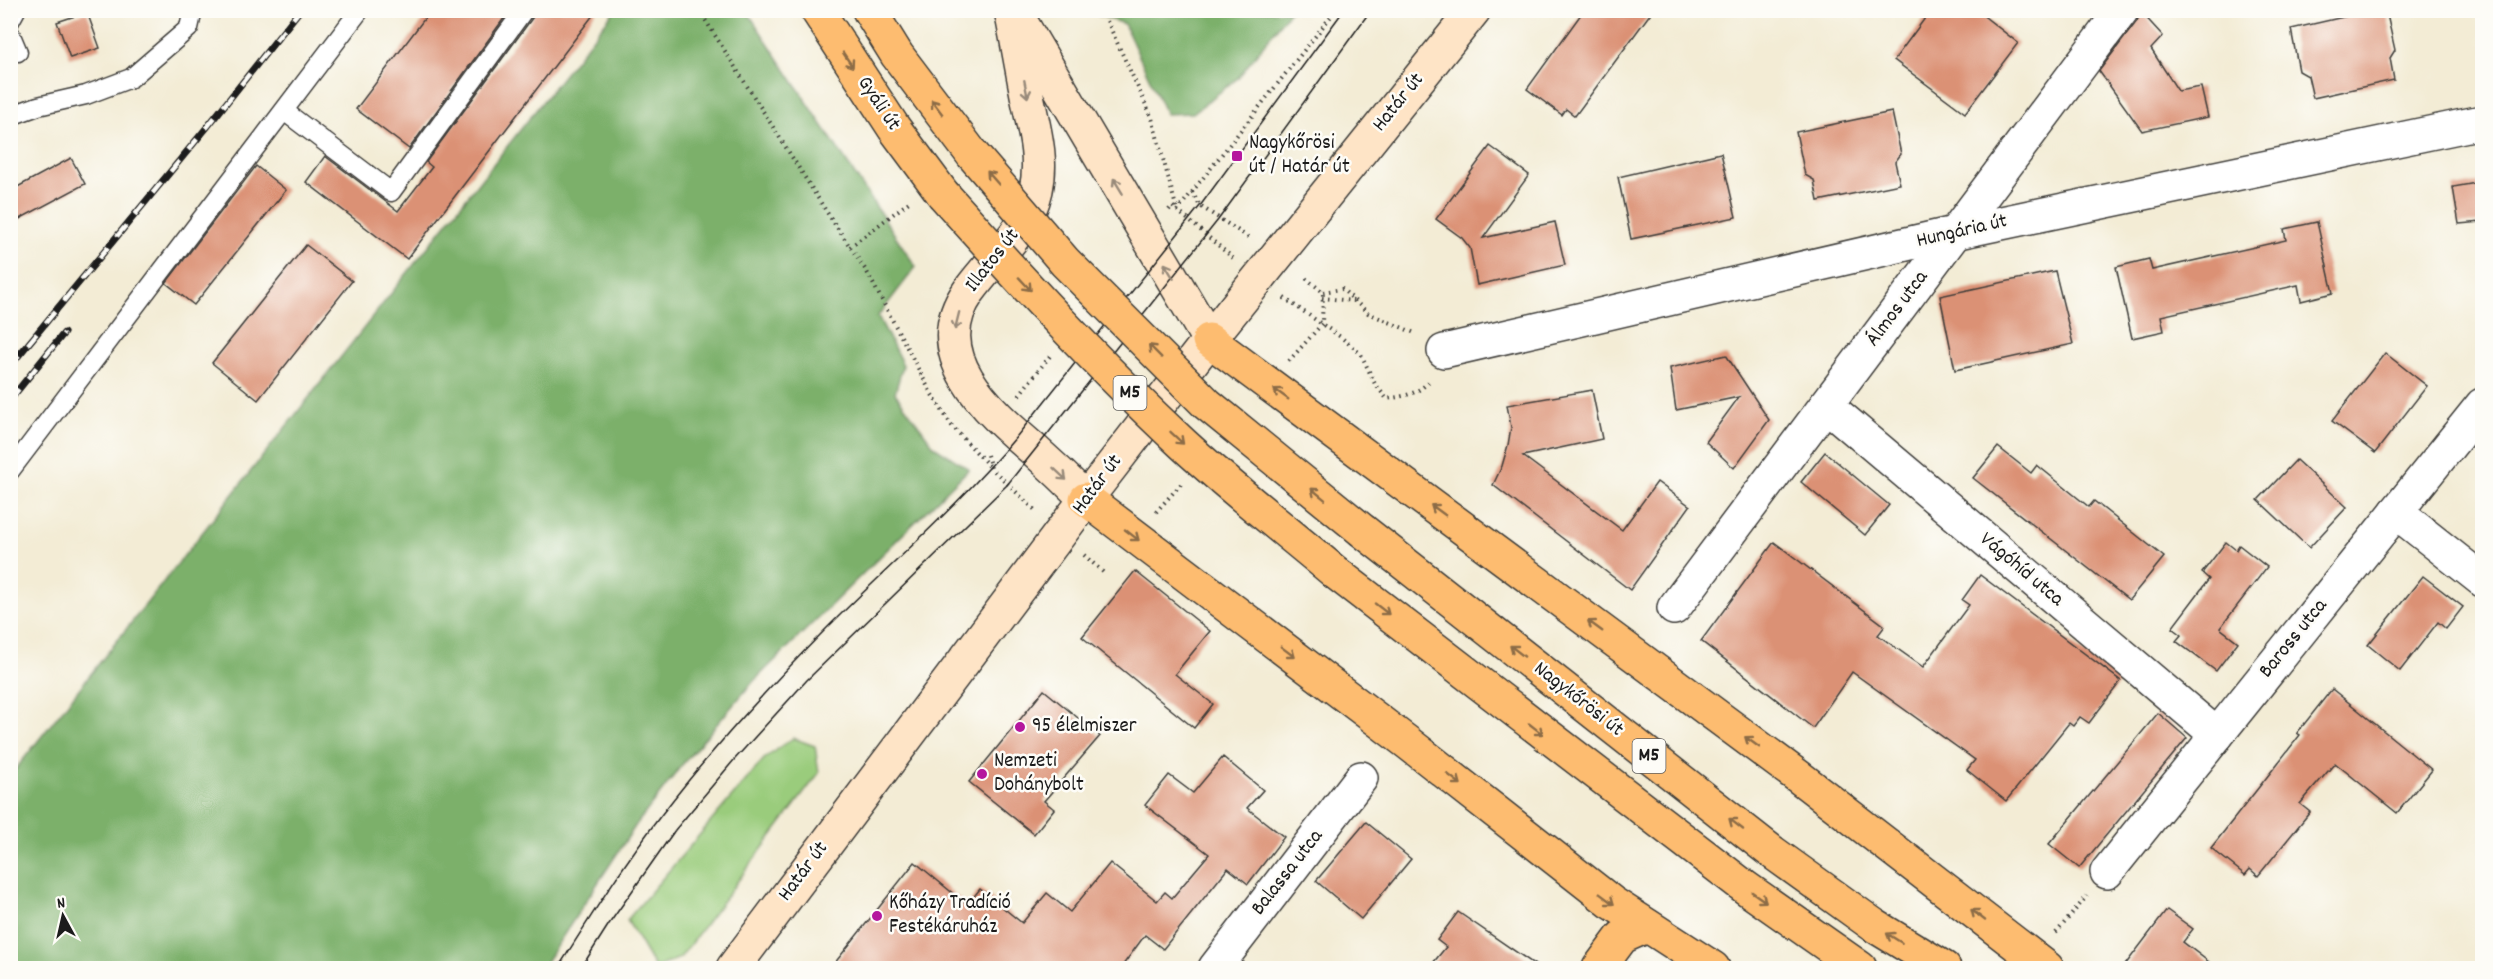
<svg xmlns="http://www.w3.org/2000/svg" width="2493" height="979" viewBox="0 0 2493 979" font-family="Dekko,sans-serif">
<rect width="100%" height="100%" fill="#fdfcf7"/>
<filter id="ink" filterUnits="userSpaceOnUse"><feTurbulence type="fractalNoise" baseFrequency=".0167" numOctaves="2"/><feDisplacementMap in="SourceGraphic" scale="12" xChannelSelector="R" yChannelSelector="G"/><feConvolveMatrix kernelMatrix="1 2 1 2 8 2 1 2 1" color-interpolation-filters="sRGB"/></filter>
<filter id="wash" filterUnits="userSpaceOnUse"><feTurbulence type="fractalNoise" baseFrequency=".008" numOctaves="4" result="noise"/><feDisplacementMap in="SourceGraphic" scale="24" xChannelSelector="R" yChannelSelector="G"/><feGaussianBlur stdDeviation="1.35" result="paint"/><feColorMatrix in="noise" values="0 0 0 0 0 0 0 0 0 0 0 0 0 0 0 0 0 1.4 0 .05"/><feComposite in="paint" operator="in"/></filter>
<g filter="url(#wash)">
<rect width="100%" height="100%" fill="#f3ecd5"/>
<path fill="#9acc7b" stroke="#5b744c" stroke-width="1.5" d="M793 738 815 746 819 773 680 958 655 968 627 920 764 759Z"/>
<g fill="#7bb06b" stroke="#4c6644" stroke-width="1.5">
<path d="M614 11H747L916 267 878 316 903 365 895 393 934 446 969 469 752 683 682 765 636 825 542 968H11V775Z"/>
<path d="M1086 11H1290L1238 78 1193 113 1166 114 1124 24Z"/>
</g>
<g id="blocks">
<g fill="#db9174">
<path d="M431 10H510L409 149 356 109Z"/>
<path d="M535 10H597L407 259 306 182 325 156 398 211 432 167 426 162 533 17Z"/>
<path d="M1584 10H1653L1575 116 1566 109 1562 115 1527 89Z"/>
<path d="M1931 10H1976L2018 43 1965 113 1894 60Z"/>
<path d="M2374 10H2386L2395 50 2390 58 2394 80 2313 98 2308 76 2299 71 2291 29Z"/>
<path d="M87 12 100 48 70 58 57 22Z"/>
<path d="M2141 12 2163 36 2151 49 2178 91 2201 87 2208 117 2142 131 2099 71 2137 21Z"/>
<path d="M1892 112 1901 154 1895 162 1900 184 1818 201 1814 180 1805 175 1796 132Z"/>
<path d="M1490 146 1529 175 1483 238 1555 222 1565 265 1477 285 1470 248 1462 238 1436 219Z"/>
<path d="M1721 153 1736 217 1631 239 1618 177Z"/>
<path d="M71 158 85 184 10 224V191Z"/>
<path d="M256 166 286 190 194 305 166 283Z"/>
<path d="M2482 182V222L2459 224 2453 187Z"/>
<path d="M2317 222 2333 293 2301 301 2298 285 2161 316 2164 331 2132 338 2116 267 2149 259 2152 270 2286 240 2284 229Z"/>
<path d="M306 245 352 281 258 400 212 363Z"/>
<path d="M2055 271 2073 344 1955 370 1940 296Z"/>
<path d="M2385 353 2427 386 2375 453 2332 421Z"/>
<path d="M1726 355 1769 420 1734 468 1706 442 1739 397 1676 410 1670 368Z"/>
<path d="M1592 390 1602 439 1523 456 1622 530 1657 482 1690 506 1630 590 1493 485 1502 466 1508 445 1511 427 1507 405Z"/>
<path d="M1998 447 2031 473 2037 465 2089 507 2094 501 2164 557 2129 600 1973 478Z"/>
<path d="M1825 452 1889 505 1865 535 1801 482Z"/>
<path d="M2296 460 2347 507 2309 548 2258 500Z"/>
<path d="M1774 542 1885 626 1878 635 1923 667 1969 605 1962 600 1980 575 2121 681 2089 723 2080 717 2073 726 2069 723 2006 801 1967 770 1975 760 1852 672 1813 728 1701 641Z"/>
<path d="M2226 542 2236 550 2239 545 2267 567 2220 628 2238 642 2216 671 2176 641 2181 635 2172 628 2209 579 2202 573Z"/>
<path d="M1135 571 1210 631 1175 674 1213 704 1194 728 1082 637Z"/>
<path d="M2423 576 2463 607 2446 629 2438 622 2400 671 2368 645Z"/>
<path d="M2332 689 2432 770 2397 813 2335 763 2300 804 2310 812 2258 876 2250 869 2245 875 2211 848 2300 735 2297 733Z"/>
<path d="M1044 690 1100 736 1044 801 1054 809 1034 834 969 782Z"/>
<path d="M2158 713 2187 738 2079 868 2049 844Z"/>
<path d="M1223 757 1263 790 1247 808 1284 837 1248 884 1228 868 1163 949 1145 935 1120 969H830L915 862 967 905 980 889 1022 923 1047 893 1070 912 1110 863 1157 901 1165 892 1172 898 1209 854 1145 805 1169 775 1193 793Z"/>
<path d="M1366 822 1411 859 1361 919 1316 881Z"/>
<path d="M2167 910 2193 929 2183 942 2218 969H2122Z"/>
<path d="M1458 912 1541 969H1428L1446 947 1437 940Z"/>
</g>
</g>
</g>
<g filter="url(#ink)">
<use href="#blocks" fill-opacity="0" stroke="#3c3b38" stroke-width="1.5"/>
<g fill="none" stroke-linecap="round" stroke-linejoin="round">
<g stroke="#3c3b38" stroke-width="21">
<g id="lane">
<path d="M10 21 16 10"/>
<path d="M10 33 18 52"/>
<path d="M284 111 391 192 524 10"/>
<path d="M10 116 38 106 86 95 131 78 189 28 193 10"/>
<path d="M10 471 360 10"/>
</g>
</g>
<g stroke="#3c3b38" stroke-width="36">
<g id="street">
<path d="M1444 351 1954 233 2482 122"/>
<path d="M1826 405 2217 735"/>
<path d="M2396 512 2482 580"/>
<path d="M1674 608 2122 10"/>
<path d="M2107 872 2482 405"/>
<path d="M1215 968 1361 778"/>
</g>
</g>
<g stroke="#3c3b38" stroke-width="36">
<g id="secondary">
<path d="M1011 10C1017 40 1022 70 1028 100 1034 129 1043 159 1036 190 1026 234 994 256 969 291 924 355 988 410 1033 449 1051 465 1069 482 1086 499"/>
<path d="M1022 24 1209 340"/>
<path d="M733 968 1086 499 1209 340 1474 10"/>
</g>
</g>
<g stroke="#3c3b38" stroke-width="36">
<g id="primary">
<path d="M817 10 894 128 943 194"/>
<path d="M869 10 897 55 972 154"/>
<path d="M1209 340 1799 777 2047 968"/>
<path d="M1086 499 1408 743 1611 902 1713 968"/>
<path d="M1363 531 1772 852 1875 926 1944 968"/>
<path d="M1336 573 1746 888 1860 968"/>
<path d="M1599 968 1622 937 1647 926"/>
</g>
</g>
<g stroke="#3c3b38" stroke-width="4" stroke-dasharray="1.5 4.5" stroke-linecap="butt">
<path d="M699 10 828 214 867 272 931 393 952 426 990 467"/>
<path d="M1102 10 1152 118 1177 210"/>
<path d="M1192 192 1200 206 1248 237"/>
<path d="M1169 210 1172 206 1233 258"/>
<path d="M1177 211 1336 10"/>
<path d="M850 247 909 202"/>
<path d="M1323 292 1342 289 1368 313 1417 334"/>
<path d="M1284 298 1342 338 1361 354 1375 384 1387 399C1404 396 1419 394 1430 380"/>
<path d="M1322 298 1354 301"/>
<path d="M1289 361 1322 324 1323 292 1303 276"/>
<path d="M1019 395 1050 356"/>
<path d="M987 455 991 468 1036 511"/>
<path d="M1156 512 1181 484"/>
<path d="M1084 555 1105 574"/>
<path d="M2056 933 2087 896"/>
</g>
<use href="#lane" stroke="#fff" stroke-width="18"/>
<use href="#street" stroke="#fff" stroke-width="33"/>
<use href="#secondary" stroke="#fee4c6" stroke-width="33"/>
<use href="#primary" stroke="#fdbc70" stroke-width="33"/>
<g stroke="#1c1c1c" stroke-width="1.5">
<path d="M558 968C591 916 624 863 662 814 711 750 766 690 822 633 887 567 958 507 1017 436L1200 206 1344 10"/>
<path d="M581 968 609 924 675 830 734 760 807 680 1007 485 1218 220 1371 10"/>
</g>
<g stroke="#1c1c1c" stroke-width="7">
<g id="rail">
<path d="M10 366 208 126 300 10"/>
<path d="M10 400 64 333"/>
</g>
</g>
<use href="#rail" stroke="#fdfcf7" stroke-width="4.5" stroke-dasharray="14" stroke-linecap="butt"/>
<g stroke="#3c3b38" stroke-width="36" stroke-linecap="butt">
<g id="primary-bridge">
<path d="M972 154 1065 262 1207 404 1363 531"/>
<path d="M943 194C1020 280 1098 365 1183 444 1232 489 1285 530 1336 573"/>
</g>
</g>
<use href="#primary-bridge" stroke="#fdbc70" stroke-width="33"/>
</g>
<defs><path id="oneway-shaft" d="M-6 0H5M1.5-3L5.5 0L1.5 3" fill="none" stroke-width="1.6" stroke-linecap="round" stroke-linejoin="round" transform="scale(1.5)"/></defs>
<g stroke="#8c6c46">
<use href="#oneway-shaft" transform="translate(848 60) rotate(56)"/>
<use href="#oneway-shaft" transform="translate(937 107) rotate(-127)"/>
<use href="#oneway-shaft" transform="translate(993 178) rotate(-131)"/>
<use href="#oneway-shaft" transform="translate(1025 284) rotate(47)"/>
<use href="#oneway-shaft" transform="translate(1155 351) rotate(-135)"/>
<use href="#oneway-shaft" transform="translate(1281 394) rotate(-144)"/>
<use href="#oneway-shaft" transform="translate(1177 438) rotate(43)"/>
<use href="#oneway-shaft" transform="translate(1318 494) rotate(-141)"/>
<use href="#oneway-shaft" transform="translate(1438 510) rotate(-144)"/>
<use href="#oneway-shaft" transform="translate(1132 535) rotate(38)"/>
<use href="#oneway-shaft" transform="translate(1382 609) rotate(38)"/>
<use href="#oneway-shaft" transform="translate(1595 626) rotate(-144)"/>
<use href="#oneway-shaft" transform="translate(1517 651) rotate(-142)"/>
<use href="#oneway-shaft" transform="translate(1288 652) rotate(37)"/>
<use href="#oneway-shaft" transform="translate(1536 729) rotate(38)"/>
<use href="#oneway-shaft" transform="translate(1752 742) rotate(-144)"/>
<use href="#oneway-shaft" transform="translate(1454 779) rotate(38)"/>
<use href="#oneway-shaft" transform="translate(1736 824) rotate(-142)"/>
<use href="#oneway-shaft" transform="translate(1759 897) rotate(35)"/>
<use href="#oneway-shaft" transform="translate(1607 899) rotate(37)"/>
<use href="#oneway-shaft" transform="translate(1978 915) rotate(-142)"/>
<use href="#oneway-shaft" transform="translate(1894 938) rotate(-148)"/>
</g>
<g stroke="#988a7a">
<use href="#oneway-shaft" transform="translate(1026 89) rotate(79)"/>
<use href="#oneway-shaft" transform="translate(1118 186) rotate(-121)"/>
<use href="#oneway-shaft" transform="translate(1169 271) rotate(-121)"/>
<use href="#oneway-shaft" transform="translate(957 321) rotate(104)"/>
<use href="#oneway-shaft" transform="translate(1060 474) rotate(43)"/>
</g>
</g>
<g fill="#b5179e" stroke="#fdfcf7" stroke-width="2">
<rect x="1231" y="150" width="12" height="12" rx="3"/>
<circle cx="1020" cy="727" r="6"/>
<circle cx="982" cy="774" r="6"/>
<circle cx="877" cy="916" r="6"/>
</g>
<g text-anchor="middle" dominant-baseline="central" stroke-width="5" stroke-linejoin="round" paint-order="stroke">
<g fill="#fdfcf7" stroke="#605f5e" stroke-width="1.5">
<rect x="1113.5" y="376" width="33" height="34" rx="4.5"/>
<rect x="1632.5" y="739" width="33" height="34" rx="4.5"/>
</g>
<g font-size="20" font-weight="bold" fill="#1c1c1c">
<text x="1130" y="393">M5</text>
<text x="1649" y="756">M5</text>
</g>
<g font-size="21" fill="#1c1c1c" stroke="#fdfcf7">
<text transform="translate(1399 103) rotate(-51)">Határ út</text>
<text transform="translate(878 104) rotate(56)">Gyáli út</text>
<text transform="translate(1962 232) rotate(-13)">Hungária út</text>
<text transform="translate(993 261) rotate(-52)">Illatos út</text>
<text transform="translate(1898 309) rotate(-53)">Álmos utca</text>
<text transform="translate(1098 485) rotate(-53)">Határ út</text>
<text transform="translate(2021 570) rotate(40)">Vágóhíd utca</text>
<text transform="translate(2294 639) rotate(-51)">Baross utca</text>
<text transform="translate(1578 700) rotate(38)">Nagykőrösi út</text>
<text transform="translate(804 872) rotate(-53)">Határ út</text>
<text transform="translate(1288 873) rotate(-52)">Balassa utca</text>
</g>
<g font-size="21" fill="#1c1c1c" stroke="#fdfcf7" text-anchor="start">
<text x="1249" y="144">Nagykőrösi<tspan x="1249" dy="24">út / Határ út</tspan></text>
<text x="1032" y="727">95 élelmiszer</text>
<text x="994" y="762">Nemzeti<tspan x="994" dy="24">Dohánybolt</tspan></text>
<text x="889" y="904">Kőházy Tradíció<tspan x="889" dy="24">Festékáruház</tspan></text>
</g>
</g>
<rect width="2493" height="979" fill="none" stroke="#fdfcf7" stroke-width="36"/>
<g transform="translate(63 916) rotate(352)" stroke="#fdfcf7" stroke-width="4.5" paint-order="stroke">
<path d="M0-4.5L10 22L0 15L-10 22Z" fill="#1c1c1c"/>
<text y="-9" font-size="16" font-weight="bold" text-anchor="middle" fill="#1c1c1c">N</text>
</g>
</svg>
